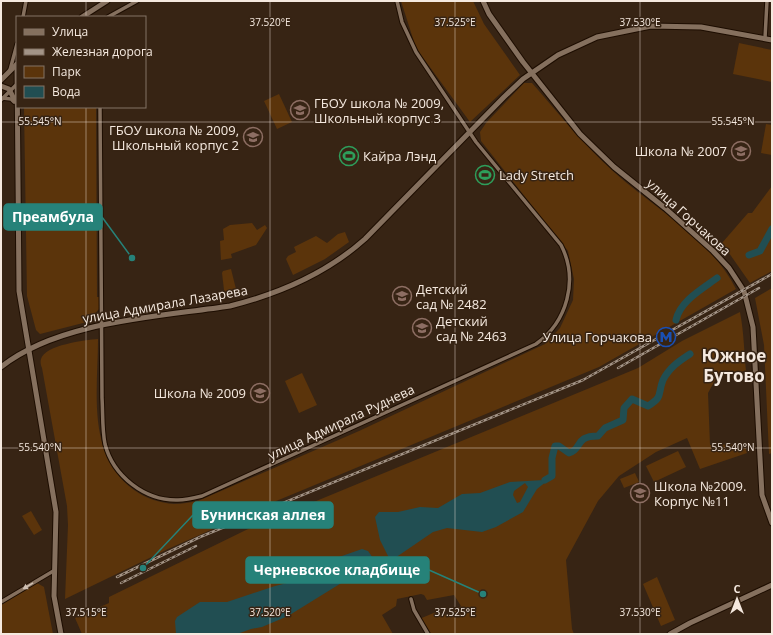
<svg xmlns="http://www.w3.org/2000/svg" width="773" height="635" viewBox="0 0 773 635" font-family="'Open Sans',sans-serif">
<rect width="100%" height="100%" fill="#372414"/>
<g fill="#5b340b">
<path d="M401 1H473L484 24 520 75 470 122 416 48Z"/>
<path d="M739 43 772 50V82L733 74Z"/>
<path d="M524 83H532C558 113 584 145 614 172 655 209 710 238 736 289L599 367 269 504 168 549 65 599 68 525 67 506 42 368C41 366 40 362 41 359 45 345 85 340 98 339 98 391 86 455 134 490 145 498 160 503 174 504 182 504 190 502 198 501L359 431 545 344 560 328 573 300 574 279 568 251 481 141 480 132 486 123Z"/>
<path d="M279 94 292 122 277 129 264 101Z"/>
<path d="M24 107H96L97 297H100V308L87 322 40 334 36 330 27 296Z"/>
<path d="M766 124 772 125V155L761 153Z"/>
<path d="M772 186V271L750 283 722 243 748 213H752Z"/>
<path d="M252 223 257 230 265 225 267 228 256 245 231 254 232 258 221 260 220 241 224 240 223 229 230 225Z"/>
<path d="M345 232 349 242 325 259 293 275 286 259 288 256 296 252 294 247 316 236 327 243 338 234Z"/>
<path d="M231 269 236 289 234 291 226 292 224 290 222 273 223 271Z"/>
<path d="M772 288V453L769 454 764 345 755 298Z"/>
<path d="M740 312C744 333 744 351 746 371L718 375 708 393 710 445 744 444 747 453 700 469 687 438 656 452 619 476 598 501 566 560 572 629 574 634H426L417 620 436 612 442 616 454 612 461 606 454 595 427 600 424 595 421 594 397 599 396 606 382 615 393 634H82L75 618 109 603V597L246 530 638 368 682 341Z"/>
<path d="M302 373 317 405 299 413 285 381Z"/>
<path d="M678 451 686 467 654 482 646 466Z"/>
<path d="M635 473 639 482 624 488 620 479Z"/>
<path d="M31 511 42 530 34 535 22 516Z"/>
<path d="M657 577 675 620 661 626 643 584Z"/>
<path d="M37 583 44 587 53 634H1V605Z"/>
</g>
<g fill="#214e52" fill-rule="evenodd">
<path d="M550 476 552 477 537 489 523 512 496 527 482 532 447 528 433 532 395 558H389L380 540 375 517 379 512H398L420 507 438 508 462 494 480 493 510 482 544 480ZM525 483 528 487 520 502 517 503 513 495 514 491Z"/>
<path d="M362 549 368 551 378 565 376 567 364 569 288 616 262 627 251 629 237 634H176L175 621 177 617 200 602H227L275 586 299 580 307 576 319 564Z"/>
</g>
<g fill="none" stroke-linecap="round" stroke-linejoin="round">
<g stroke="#214e52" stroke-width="7">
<path d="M749 255 760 251 772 229"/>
<path d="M676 320C680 301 702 289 717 278"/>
<path d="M545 480 552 476V458L555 446H559L569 453C583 449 574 436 598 436L605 428 623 420 624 408 632 399 648 406C664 396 657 395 663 380 669 368 679 361 690 354"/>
</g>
<g stroke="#1d0d01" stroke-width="5.5">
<g id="street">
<path d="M23 17 26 1"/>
<path d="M108 17 137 1"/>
<path d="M765 38 767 1"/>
<path d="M10 70 17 44"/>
<path d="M2 98 11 99 14 102"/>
<path d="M1 100 17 84"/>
<path d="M100 107 102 398C103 413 102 429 105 444 113 476 145 501 178 500 186 500 194 498 202 496L536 344C567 322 579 280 561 245L476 142 416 52 402 22 397 1"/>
<path d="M411 599 414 610 428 634"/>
<path d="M1 602 55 570"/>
</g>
</g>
<g stroke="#1d0d01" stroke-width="7">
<g id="secondary">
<path d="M483 1 489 14 523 62 580 134 614 167 665 208 713 251 729 268 744 291 753 327 762 495 772 523"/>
<path d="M82 17 107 1"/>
<path d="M17 64 19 291 56 512 54 596 61 634"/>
<path d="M1 80 17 64"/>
<path d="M1 86 9 89 15 101"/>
<path d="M1 367C59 321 158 317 230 306 278 294 327 273 365 239L504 97 523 79 558 55 597 37 651 26 701 27 772 40"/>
<path d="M670 634 690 623 772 585"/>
</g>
</g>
<use href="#street" stroke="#85705e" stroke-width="3.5"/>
<use href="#secondary" stroke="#85705e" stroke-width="5"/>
<g stroke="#a39487" stroke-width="2.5">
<g id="rail">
<path d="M618 368 759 288"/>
<path d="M117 577 200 537 583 380 772 274"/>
<path d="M121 583 196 546"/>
</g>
</g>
<use href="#rail" stroke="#372414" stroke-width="1" stroke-dasharray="3" stroke-linecap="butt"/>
</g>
<defs><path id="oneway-solid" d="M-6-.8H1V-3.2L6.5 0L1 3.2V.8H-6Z"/></defs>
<use fill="#cebfb2" href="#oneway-solid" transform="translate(28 586) rotate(149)"/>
<path fill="none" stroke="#f5e9df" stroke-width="1" stroke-opacity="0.45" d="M86 1V17M270 1V634M455 1V634M640 1V634M86 107V634M1 122H772M1 448H772"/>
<defs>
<g id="school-ring" transform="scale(1)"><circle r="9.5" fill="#372414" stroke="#8d6e63" stroke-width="1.5"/><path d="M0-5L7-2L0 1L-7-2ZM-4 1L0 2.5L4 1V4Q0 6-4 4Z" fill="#8d6e63"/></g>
<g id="stadium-ring" transform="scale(1)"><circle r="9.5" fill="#372414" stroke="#2e9e5b" stroke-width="1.5"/><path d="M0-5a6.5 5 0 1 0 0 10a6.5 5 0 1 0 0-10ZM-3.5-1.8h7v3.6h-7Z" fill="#2e9e5b"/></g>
<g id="metro-ring" transform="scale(1)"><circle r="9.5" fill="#372414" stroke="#1a4fb4" stroke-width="1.5"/><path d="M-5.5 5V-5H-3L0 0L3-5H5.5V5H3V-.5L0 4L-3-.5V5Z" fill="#1a4fb4"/></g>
</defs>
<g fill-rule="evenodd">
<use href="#school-ring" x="300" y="110"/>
<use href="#school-ring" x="253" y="137"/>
<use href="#school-ring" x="741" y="151"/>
<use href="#stadium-ring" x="349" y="156"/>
<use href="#stadium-ring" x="485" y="175"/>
<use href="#school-ring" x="402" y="296"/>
<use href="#school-ring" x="422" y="328"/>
<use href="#metro-ring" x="666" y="337"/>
<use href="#school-ring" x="260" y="393"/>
<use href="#school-ring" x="640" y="493"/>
</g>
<g text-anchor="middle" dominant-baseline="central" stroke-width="3" stroke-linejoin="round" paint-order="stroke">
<g font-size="13" fill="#f5e9df" stroke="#372414" text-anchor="start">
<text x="314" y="103">ГБОУ школа № 2009,<tspan x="314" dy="15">Школьный корпус 3</tspan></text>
<text x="239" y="130" text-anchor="end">ГБОУ школа № 2009,<tspan x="239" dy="15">Школьный корпус 2</tspan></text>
<text x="727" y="151" text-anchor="end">Школа № 2007</text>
<text x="363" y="156">Кайра Лэнд</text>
<text x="499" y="175">Lady Stretch</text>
<text x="416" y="289">Детский<tspan x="416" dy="15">сад № 2482</tspan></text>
<text x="436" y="321">Детский<tspan x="436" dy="15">сад № 2463</tspan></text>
<text x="652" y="337" text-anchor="end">Улица Горчакова</text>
<text x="246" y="393" text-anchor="end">Школа № 2009</text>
<text x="654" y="486">Школа №2009.<tspan x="654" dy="15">Корпус №11</tspan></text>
</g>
<g font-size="13" fill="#f5e9df" stroke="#372414">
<text transform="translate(689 217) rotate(42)">улица Горчакова</text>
<text transform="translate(165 304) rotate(-10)">улица Адмирала Лазарева</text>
<text transform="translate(341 422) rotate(-25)">улица Адмирала Руднева</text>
</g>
<g font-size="17" font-weight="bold" fill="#f5e9df" stroke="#372414">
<text x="734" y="355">Южное<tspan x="734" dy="20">Бутово</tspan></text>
</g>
</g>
<g font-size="10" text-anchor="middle" fill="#f5e9df" stroke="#372414" stroke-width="3" stroke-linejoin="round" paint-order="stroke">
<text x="270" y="26">37.520°E</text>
<text x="455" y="26">37.525°E</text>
<text x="640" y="26">37.530°E</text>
<text x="40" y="125">55.545°N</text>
<text x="733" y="125">55.545°N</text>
<text x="40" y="451">55.540°N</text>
<text x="733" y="451">55.540°N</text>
<text x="86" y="616">37.515°E</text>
<text x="270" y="616">37.520°E</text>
<text x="455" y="616">37.525°E</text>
<text x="640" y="616">37.530°E</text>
</g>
<path fill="none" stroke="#268279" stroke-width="1.5" d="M132 258L102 217M143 568L193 515M483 594L429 570"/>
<g fill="#268279" stroke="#372414" stroke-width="1.5">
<circle cx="132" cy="258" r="4"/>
<circle cx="143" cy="568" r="4"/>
<circle cx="483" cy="594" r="4"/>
</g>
<g fill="#268279" stroke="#268279" stroke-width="1.5">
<rect x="4" y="204" width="98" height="26" rx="4"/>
<rect x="193" y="502" width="140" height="26" rx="4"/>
<rect x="246" y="557" width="183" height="26" rx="4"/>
</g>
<g font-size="14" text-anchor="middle" font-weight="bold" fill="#fff">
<text x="53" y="222">Преамбула</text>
<text x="263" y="520">Бунинская аллея</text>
<text x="337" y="575">Черневское кладбище</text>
</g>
<rect width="773" height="635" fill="none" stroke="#f5e9df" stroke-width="4"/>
<rect x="16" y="16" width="130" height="92" fill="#372414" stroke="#837365"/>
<rect x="24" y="29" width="20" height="6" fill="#85705e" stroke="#837365"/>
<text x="52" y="36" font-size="12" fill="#f5e9df">Улица</text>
<rect x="24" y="49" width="20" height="6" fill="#a39487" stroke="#837365"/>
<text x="52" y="56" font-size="12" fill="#f5e9df">Железная дорога</text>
<rect x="24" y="66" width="20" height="12" fill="#5b340b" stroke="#837365"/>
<text x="52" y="76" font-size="12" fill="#f5e9df">Парк</text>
<rect x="24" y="86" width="20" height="12" fill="#214e52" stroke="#837365"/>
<text x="52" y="96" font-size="12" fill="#f5e9df">Вода</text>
<g transform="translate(737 599)" stroke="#372414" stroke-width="3" paint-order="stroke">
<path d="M0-3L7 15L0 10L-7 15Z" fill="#f5e9df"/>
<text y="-6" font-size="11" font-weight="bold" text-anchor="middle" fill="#f5e9df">С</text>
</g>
</svg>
